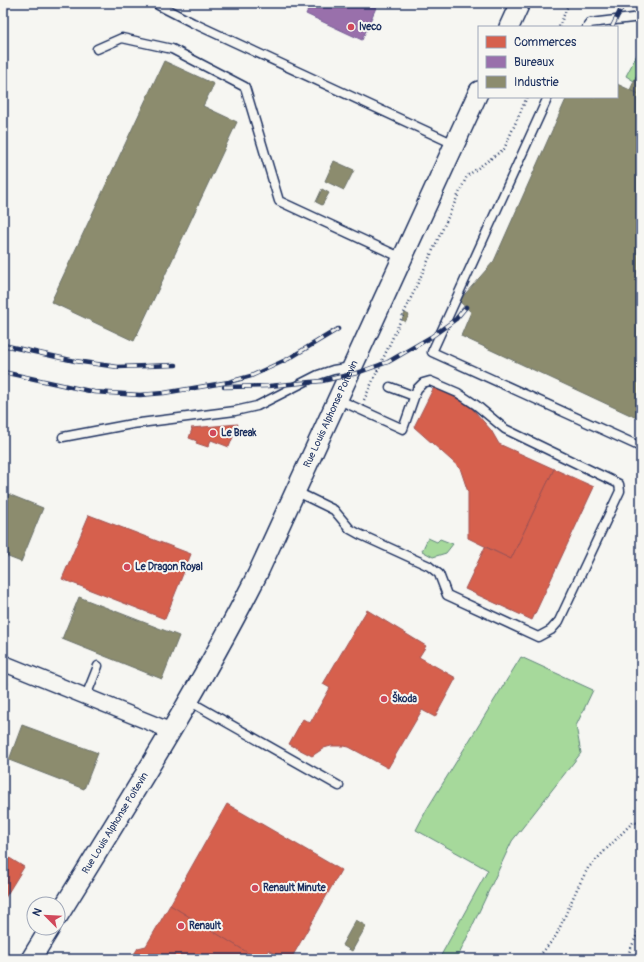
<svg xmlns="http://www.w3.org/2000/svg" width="644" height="962" viewBox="0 0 644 962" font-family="Pangolin,sans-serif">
<rect width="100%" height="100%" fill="#f6f6f2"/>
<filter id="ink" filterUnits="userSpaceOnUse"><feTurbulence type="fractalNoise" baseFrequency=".025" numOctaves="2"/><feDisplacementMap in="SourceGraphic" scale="8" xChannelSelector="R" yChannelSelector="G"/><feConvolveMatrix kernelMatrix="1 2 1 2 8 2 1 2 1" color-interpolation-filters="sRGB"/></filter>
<g filter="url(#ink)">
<g fill="#a6d99b" stroke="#60847c">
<path d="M641 47V66L634 81 626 76Z"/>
<path d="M428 538 437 542 440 539 453 544 446 553 433 557 422 551Z"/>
<path d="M521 657 593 690 576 726 581 753 512 841 457 959H439L488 870 416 830 427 809Z"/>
</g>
<g fill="#d6604d" stroke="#9e5152">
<path d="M434 387 468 404 491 430 499 444 554 469 511 559 468 538V492L460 468 414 427Z"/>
<path d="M238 424 229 447 211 440 208 447 196 443 197 441 189 438 192 429 191 428Z"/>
<path d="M554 469 594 487 532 620 465 589 485 547 511 559Z"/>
<path d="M89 515 191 554 165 619 62 579Z"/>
<path d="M367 610 426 646 419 657 456 678 435 717 422 710 388 768 349 747 344 746H331L324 748 312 756 289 744 303 719 310 723 330 688 323 684Z"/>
<path d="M227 804 341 870 291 959H284L268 950 264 959H258L170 905Z"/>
<path d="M3 854 24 867 3 901Z"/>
<path d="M170 905 258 959H131L138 948 146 946Z"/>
</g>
<path fill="#9970ab" stroke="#735c94" d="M311 3H378L362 40 306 14Z"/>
<g fill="#8c8c6e" stroke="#6a7069">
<path d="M164 61 214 84 203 106 237 122 134 341 51 302Z"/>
<path d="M641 66V95L630 90Z"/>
<path d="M617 84 641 95V420L461 336 471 312 459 301 494 261 567 97H617Z"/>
<path d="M334 161 354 170 344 190 325 181Z"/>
<path d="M322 189 329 193 322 205 316 202Z"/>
<path d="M405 313 409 315 405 322 402 320Z"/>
<path d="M3 492 43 508 21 562 3 555Z"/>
<path d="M79 597 179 636 162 679 62 639Z"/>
<path d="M3 681 8 683 3 697Z"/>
<path d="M22 725 98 753 84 789 9 760Z"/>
<path d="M356 920 366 926 352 951 342 945Z"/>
</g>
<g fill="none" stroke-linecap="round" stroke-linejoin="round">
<g stroke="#1b2f5e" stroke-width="11">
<g id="service">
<path d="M157 3 158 5 193 23 454 144"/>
<path d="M587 27 590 23 641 17"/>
<path d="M97 49 122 38 172 49 245 87 279 201 402 258"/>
<path d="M548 97 432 352 641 447"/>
<path d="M390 387 414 396"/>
<path d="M63 437 132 424 235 411 257 406 318 375 333 370 351 367"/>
<path d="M295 491 334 510 350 529 359 534 429 566 439 574 447 595 538 637 551 630 559 621 620 491 619 484 505 429 476 405 458 393 430 381 423 383 417 389 403 429 337 399"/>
<path d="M86 696 98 666"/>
<path d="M189 701 339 786"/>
</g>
</g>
<g stroke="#1b2f5e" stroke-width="18">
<path id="minor" d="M3 663 171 731"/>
</g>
<g stroke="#1b2f5e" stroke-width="22">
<g id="tertiary">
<path d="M509 27 520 3"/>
<path id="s1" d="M58 916C127 804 198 692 257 575L479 91"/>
<path d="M31 959 50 928"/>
</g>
</g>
<g stroke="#1b2f5e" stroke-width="2.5" stroke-dasharray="1 3" stroke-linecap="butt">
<path d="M559 27 569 3"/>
<path d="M364 400 467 176 504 149 527 97"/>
<path d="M537 959 556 936 577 889 588 868 633 822 641 824"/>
<path d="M626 959 641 926"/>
</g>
<use href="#service" stroke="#f6f6f2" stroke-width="8"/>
<use href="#minor" stroke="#f6f6f2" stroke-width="15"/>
<use href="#tertiary" stroke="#f6f6f2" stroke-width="19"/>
<g stroke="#1b2f5e" stroke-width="4.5">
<g id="rail">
<path d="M612 27 624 3"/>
<path d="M3 345 75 361 118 367 176 365"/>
<path d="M3 372 94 392 140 395 164 393 229 382 251 376 288 359 338 329"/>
<path d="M224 387 269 386 322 381 357 373 388 362 431 337 456 319 466 307"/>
</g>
</g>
<use href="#rail" stroke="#f6f6f2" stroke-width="3" stroke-dasharray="9" stroke-linecap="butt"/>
</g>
</g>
<g fill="#d1495b" stroke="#f6f6f2" stroke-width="1.5">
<circle cx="351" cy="27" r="4"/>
<circle cx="213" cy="433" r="4"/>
<circle cx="127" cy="567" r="4"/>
<circle cx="384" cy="699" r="4"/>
<circle cx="255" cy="888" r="4"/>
<circle cx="181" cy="926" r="4"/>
</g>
<g text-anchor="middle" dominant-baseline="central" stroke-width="4" stroke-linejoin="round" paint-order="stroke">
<g font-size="10" font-weight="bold" fill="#1b2f5e" stroke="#f6f6f2" text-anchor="start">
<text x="359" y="27">Iveco</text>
<text x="221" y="433">Le Break</text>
<text x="135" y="567">Le Dragon Royal</text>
<text x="392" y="699">Škoda</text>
<text x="263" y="888">Renault Minute</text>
<text x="189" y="926">Renault</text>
</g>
<g font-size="10" fill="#1b2f5e" stroke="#f6f6f2">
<text stroke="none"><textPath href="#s1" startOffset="572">Rue Louis Alphonse Poitevin</textPath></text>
<text stroke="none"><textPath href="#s1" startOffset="109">Rue Louis Alphonse Poitevin</textPath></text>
</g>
</g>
<rect width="644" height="962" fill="none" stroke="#f6f6f2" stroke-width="16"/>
<rect x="8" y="8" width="628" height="946" fill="none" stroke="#1b2f5e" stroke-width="1.5" filter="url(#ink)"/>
<rect x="478" y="26" width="140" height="72" fill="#f6f6f2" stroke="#9ea6b7"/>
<rect x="486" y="36" width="20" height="12" fill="#d6604d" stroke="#9ea6b7"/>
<text x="514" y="46" font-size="12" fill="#1b2f5e">Commerces</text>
<rect x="486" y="56" width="20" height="12" fill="#9970ab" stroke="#9ea6b7"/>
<text x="514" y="66" font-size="12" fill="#1b2f5e">Bureaux</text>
<rect x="486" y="76" width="20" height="12" fill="#8c8c6e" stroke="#9ea6b7"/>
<text x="514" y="86" font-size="12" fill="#1b2f5e">Industrie</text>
<g transform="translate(46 916) rotate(294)"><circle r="19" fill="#f6f6f2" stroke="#9ea6b7"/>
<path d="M0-3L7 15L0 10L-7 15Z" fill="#d1495b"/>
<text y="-6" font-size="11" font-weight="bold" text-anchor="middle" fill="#1b2f5e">N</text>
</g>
</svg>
